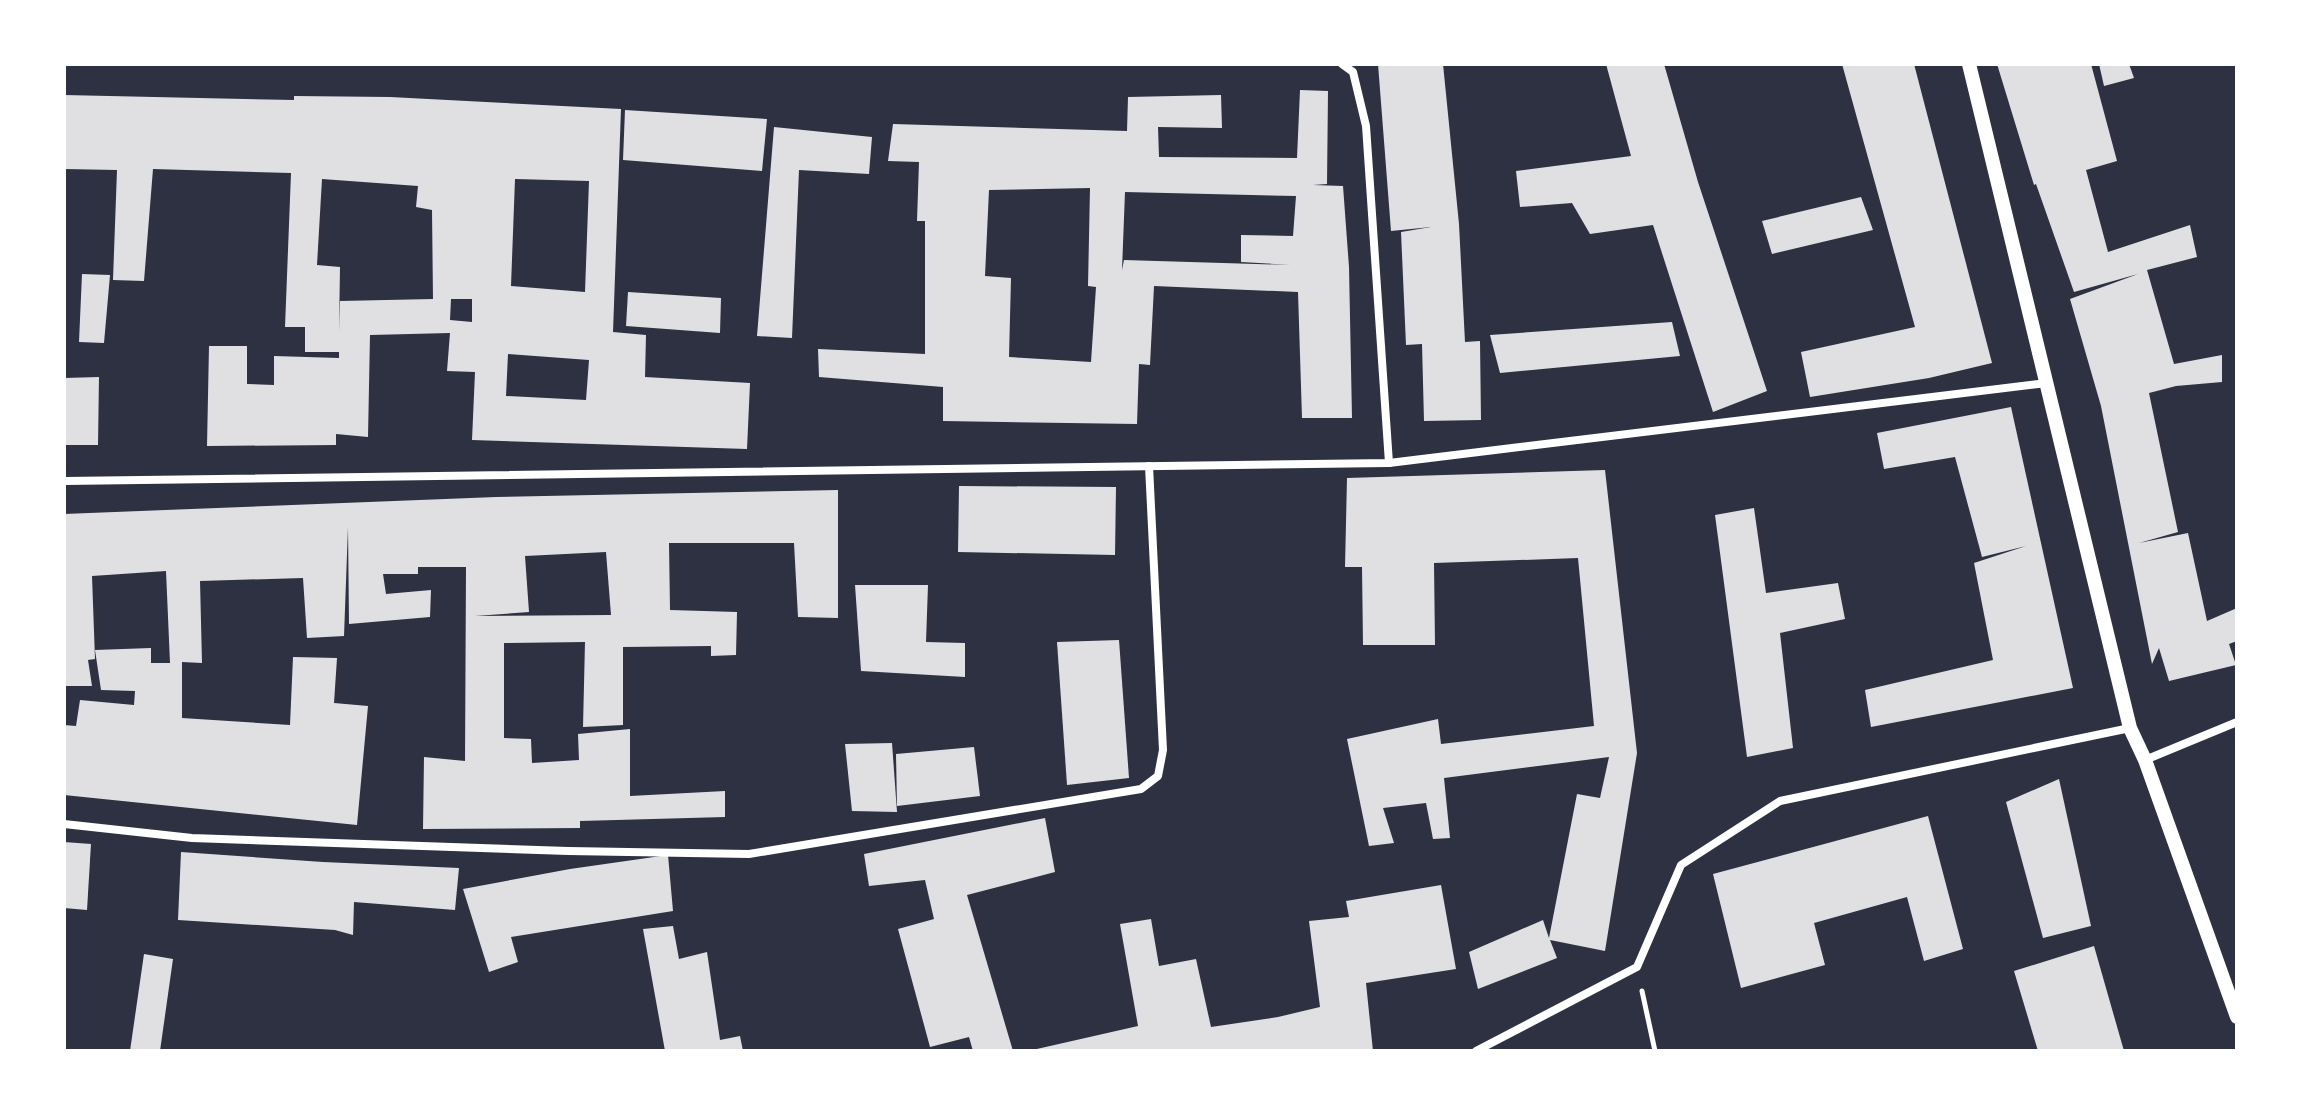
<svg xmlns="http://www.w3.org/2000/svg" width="2301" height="1115" viewBox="0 0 2301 1115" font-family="Bitter,serif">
<rect width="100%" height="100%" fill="#2d3142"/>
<g fill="#e0e0e3" fill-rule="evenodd">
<path d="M1378 64H1443L1459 224 1465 342 1480 341 1481 420 1424 421 1422 344 1406 345 1401 232 1431 227 1391 231Z"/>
<path d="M1606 64H1664L1698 182 1767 391 1713 412 1653 225 1590 234 1572 203 1520 207 1516 171 1631 156Z"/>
<path d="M1842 64H1914L1992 363 1929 378 1810 397 1801 352 1915 327Z"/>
<path d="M1997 64H2091L2117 161 2086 170 2108 252 2190 225 2197 257 2147 270 2174 364 2222 355V382L2176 386 2149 393 2178 532 2139 543 2188 533 2207 621 2237 608V641L2229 644 2236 665 2169 681 2159 648 2152 664 2101 406 2070 299 2138 274 2074 292 2036 184 2034 185Z"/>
<path d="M2099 64H2129L2134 78 2104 86Z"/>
<path d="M1300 90 1328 91 1327 184 1313 185 1343 186 1349 267 1352 418H1302L1298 292 1154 286 1150 365 1139 364 1137 424 943 421V387L819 377 818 349 925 354V221H917L919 162 888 161 893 124 1127 131 1128 97 1221 95 1222 128 1158 127 1159 157 1297 158ZM1090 188 1088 286 1096 287 1091 362 1009 357 1011 278 985 276 989 190ZM1125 192 1296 196 1293 236 1241 235V262L1291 265 1124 260 1122 270Z"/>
<path d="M64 95 294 100V96L390 97 621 109 613 332 646 335 645 377 750 383 747 449 472 440 475 372 447 371 450 333 370 335 368 437 336 434V445L207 446 209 346H247V384L274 385V356L339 358V352H305V327H285L291 173 153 169 144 281 113 280 117 170 64 169ZM322 179 418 186 416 207 432 210 433 299 340 301 339 332 340 267 317 265ZM515 179 589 181 585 292 511 286ZM451 299H472V322L450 320ZM508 354 589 360 586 400 506 396Z"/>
<path d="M625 110 767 119 762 171 623 160Z"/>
<path d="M774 127 872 137 869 174 799 170 792 338 757 336Z"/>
<path d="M1861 197 1873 230 1772 254 1762 221Z"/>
<path d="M82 274 110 275 104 343 79 342Z"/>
<path d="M628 292 721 298 720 333 626 326Z"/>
<path d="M1672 322 1680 356 1500 373 1490 335Z"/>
<path d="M99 377 98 445H64V378Z"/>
<path d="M2011 407 2073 688 1871 727 1865 690 1993 660 1974 563 2026 546 1982 557 1955 457 1884 469 1877 433Z"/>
<path d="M1605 470 1637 753 1605 951 1550 940 1557 958 1478 989 1469 952 1543 920 1549 938 1577 794 1600 798 1609 757 1444 778 1450 838 1433 839 1426 803 1383 808 1394 843 1369 846 1347 739 1438 719 1441 744 1594 726 1578 558 1434 563 1435 645H1363L1362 567H1345L1347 478Z"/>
<path d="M959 486 1116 487 1115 555 958 552Z"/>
<path d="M838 490V618L798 617 794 543H669L670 610 737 612 736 655 711 656V646L623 647V725L583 727 585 642 504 643V738L531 739 532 763 579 760 578 734 630 729V796L725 791V817L580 821V828L423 829 424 757 465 761 466 567H418V574H383L386 594 431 590 430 617 349 624 348 527 344 636 307 638 303 578 200 581 202 663 182 662V718L290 725 293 657 337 658 334 703 368 706 357 825 64 795V725L76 726 80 700 134 705 135 691 101 690 95 650 151 648V663H170L166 571 92 576 95 659 88 660 92 686H64V514L496 497ZM606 552 611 615 475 616 529 612 525 556Z"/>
<path d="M1754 508 1766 593 1838 583 1845 619 1780 633 1793 748 1747 757 1715 515Z"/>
<path d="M855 585H928L926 642 965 643V677L861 671Z"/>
<path d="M1119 640 1129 778 1067 785 1057 642Z"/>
<path d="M892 743 897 812 852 811 845 744Z"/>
<path d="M974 747 980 796 897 806 896 754Z"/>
<path d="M2059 779 2091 926 2043 938 2006 802Z"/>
<path d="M1928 816 1963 949 1924 961 1907 897 1814 923 1825 965 1741 988 1713 874Z"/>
<path d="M1045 818 1055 872 967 895 1013 1051H973L969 1037 930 1047 898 929 934 919 925 880 869 886 864 854Z"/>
<path d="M64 842 91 844 87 910 64 908Z"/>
<path d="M181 852 323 862 459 868 455 910 354 902 353 935 335 930 178 920Z"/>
<path d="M668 855 673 911 511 937 518 962 489 972 463 889 570 869Z"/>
<path d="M1441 885 1456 969 1366 983 1373 1051H1028L1138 1026 1120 924 1151 919 1159 966 1196 959 1211 1027 1278 1017 1320 1007 1309 921 1349 917 1346 901Z"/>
<path d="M673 926 679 959 707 952 720 1040 740 1036 743 1051H665L643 929Z"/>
<path d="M2094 946 2124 1051H2038L2014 971Z"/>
<path d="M144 954 173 959 160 1051H130Z"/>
</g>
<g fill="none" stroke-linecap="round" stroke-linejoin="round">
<path stroke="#fff" stroke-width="5" d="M1642 991 1655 1051"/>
<g stroke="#fff" stroke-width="8">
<path d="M1342 64 1353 72 1366 126 1389 463"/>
<path d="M64 481 1389 463 2047 383"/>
<path d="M2145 760 2237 722"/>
<path d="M64 824 192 838 568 851 749 854 1141 789 1158 776 1163 750 1149 466"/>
<path d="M1476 1051 1637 967 1681 865 1780 801 2130 728"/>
</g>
<path stroke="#fff" stroke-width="14" d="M1969 64 2130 728 2145 760 2237 1017"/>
</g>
<rect width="2301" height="1115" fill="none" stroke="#ffffff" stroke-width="132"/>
</svg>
